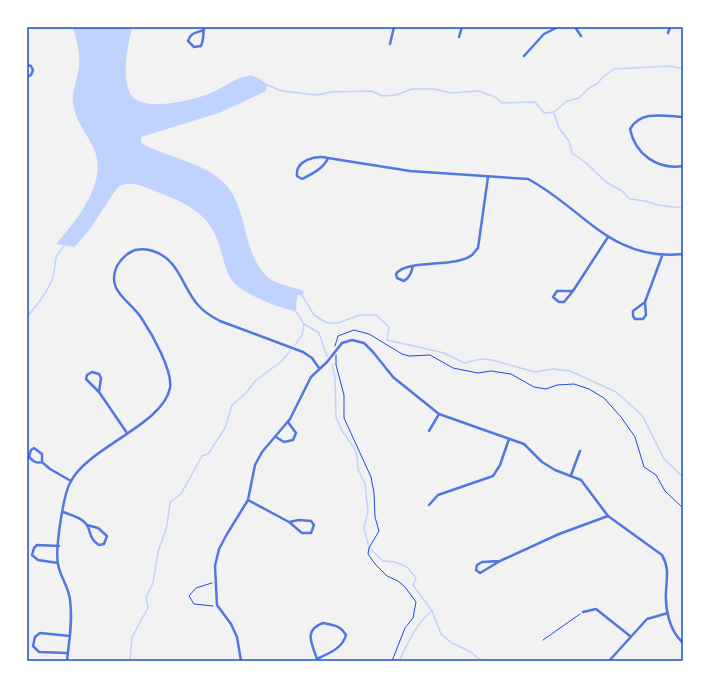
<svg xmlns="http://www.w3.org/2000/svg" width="710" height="688" viewBox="0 0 710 688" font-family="'Public Sans',sans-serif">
<rect width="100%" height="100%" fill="#f2f2f2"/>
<path fill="#bfd3fe" d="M73 27H132C128 46 122 72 129 91 137 115 194 100 211 93 222 88 235 78 247 76 254 74 261 80 267 84L266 91 219 113 141 137V143C167 158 207 162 227 186 249 212 242 257 270 279 279 285 294 287 304 291L302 295H297L296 311C278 308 249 296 235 284 227 276 224 261 221 251 211 213 188 204 155 191 145 187 130 180 120 186 113 191 97 220 90 229 85 235 80 241 74 247L56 244C77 220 110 180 93 147 86 133 74 118 73 103 72 90 78 78 79 66 80 53 77 40 73 27Z"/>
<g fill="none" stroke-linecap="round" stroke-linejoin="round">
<g stroke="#bfd3fe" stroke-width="1.5">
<path d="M265 84 282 91 317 95 331 92 371 91 383 96 396 95 412 89H433L451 93 479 91 495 97 502 103 535 102 544 113 554 112 567 101 579 98 589 88 597 84 603 77 614 69 669 66 683 69"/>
<path d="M554 113 559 128 569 141 572 153 586 163 606 182 622 191 630 199 646 201 657 205 683 208"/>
<path d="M302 295 314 315 327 323H338L360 315H376L389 327 387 340 444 353 464 363 481 359 492 360 535 372 553 369 570 371 616 392 642 415 664 459 683 477"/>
<path d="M295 310 304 324 319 333 327 356"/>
<path d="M27 317C37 305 46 294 52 280 58 265 50 261 64 246"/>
<path d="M295 345 302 335 304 324"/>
<path d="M332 364 335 378 336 417 342 431 353 446 357 455 358 469 365 484 368 511 364 528 369 548 383 561 395 562 407 567 416 578 413 585 432 611 441 634 452 643 469 651 482 661"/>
<path d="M130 661 132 637 148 608 146 597 153 583 158 552 167 526 170 502 181 494 202 456 208 454 225 428 232 405 246 393 256 380 281 362 290 351"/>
<path d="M399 661C408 643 416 623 432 611"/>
</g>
<g stroke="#1d4ed8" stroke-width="1">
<path d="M335 346 338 336 354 330 369 334 402 354 409 356 430 355 453 368 478 373 491 371 511 374 534 387 546 389 557 385 574 384 589 389 604 398 621 417 635 437 644 467 656 475 665 491 683 508"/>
<path d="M336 355V365L344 395V418L371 477 374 493 375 517 379 531 369 548 368 554 375 564 387 576 398 581 405 587 416 602 413 618 405 628 392 661"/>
<path d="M212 583 196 588 189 596 194 604 213 606"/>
<path d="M543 640 580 614"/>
</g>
<g stroke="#5277de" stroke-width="2.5">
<path d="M575 27 581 36"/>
<path d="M204 30C196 33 191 32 188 41L194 47 201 46C204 39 203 34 204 27"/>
<path d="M668 33 670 27"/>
<path d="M459 37 462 27"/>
<path d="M390 44 394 27"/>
<path d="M524 56 544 34 558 27"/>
<path d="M27 65 31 66 33 70 31 75 27 77"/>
<path d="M683 117C664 116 641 110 630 129 635 154 657 170 683 166"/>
<path d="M328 158C316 155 295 160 297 176L302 179C312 174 324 168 328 158L410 171 528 179C583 208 611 262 683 254"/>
<path d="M413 266C411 273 410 277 404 281L397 278 396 274C406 259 456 268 472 255 474 253 476 250 478 248L488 177"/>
<path d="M573 291 564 302H559L553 297 557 291H573L608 237"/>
<path d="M645 302 646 315 643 319H635L633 316V311L645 302 662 256"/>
<path d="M99 392 86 379 87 375 92 372 99 374 101 378 99 392 127 433"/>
<path d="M429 431 439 414"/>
<path d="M276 437 284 442 293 440 296 433 288 422"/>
<path d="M42 462C36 464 33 461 29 457L31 450 34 448 42 454V462L50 469 71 481"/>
<path d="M571 475 580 451"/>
<path d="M248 500 289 522 302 533H311L314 525 311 521 299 520 289 522"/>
<path d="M429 505 438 495 493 476 500 465 509 439"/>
<path d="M63 512C71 515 84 518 88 527 91 535 91 540 99 545L104 544 107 536 98 528 87 525"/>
<path d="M500 561 480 573 476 570 477 565 482 562 500 561 559 534 608 516"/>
<path d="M58 563 38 560 32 555 34 548 37 545 59 546"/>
<path d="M583 612 596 609 630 636"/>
<path d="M323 623C333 625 340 625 346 635 342 649 329 653 317 659 312 644 303 630 323 623Z"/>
<path d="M68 653 39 652 33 646 35 637 40 633 70 636"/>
<path d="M67 661C69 641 73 620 70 600 69 587 60 577 58 564 55 550 63 496 70 483 86 448 163 425 170 388 173 371 152 334 142 319 131 301 105 291 117 266 121 259 127 253 135 250 140 249 148 249 153 251 179 259 182 287 198 305 204 312 212 317 220 321L303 352 312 358 319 368"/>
<path d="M241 661 237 637 231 624 217 605 215 566 219 549 227 534 248 500 255 465 262 452 290 419 311 377 327 362 342 343 352 340 364 343 373 352 393 377 439 414 524 444 542 462 555 470 581 480 608 516 662 555C669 567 667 577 666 591 665 609 669 630 683 643"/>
<path d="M609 661 647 619 668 613"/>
<path d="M682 661 683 659"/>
</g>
</g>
<rect width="710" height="688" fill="none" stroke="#ffffff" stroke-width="56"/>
<rect x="28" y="28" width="654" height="632" fill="none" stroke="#1d4ed8" stroke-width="1.5"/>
</svg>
